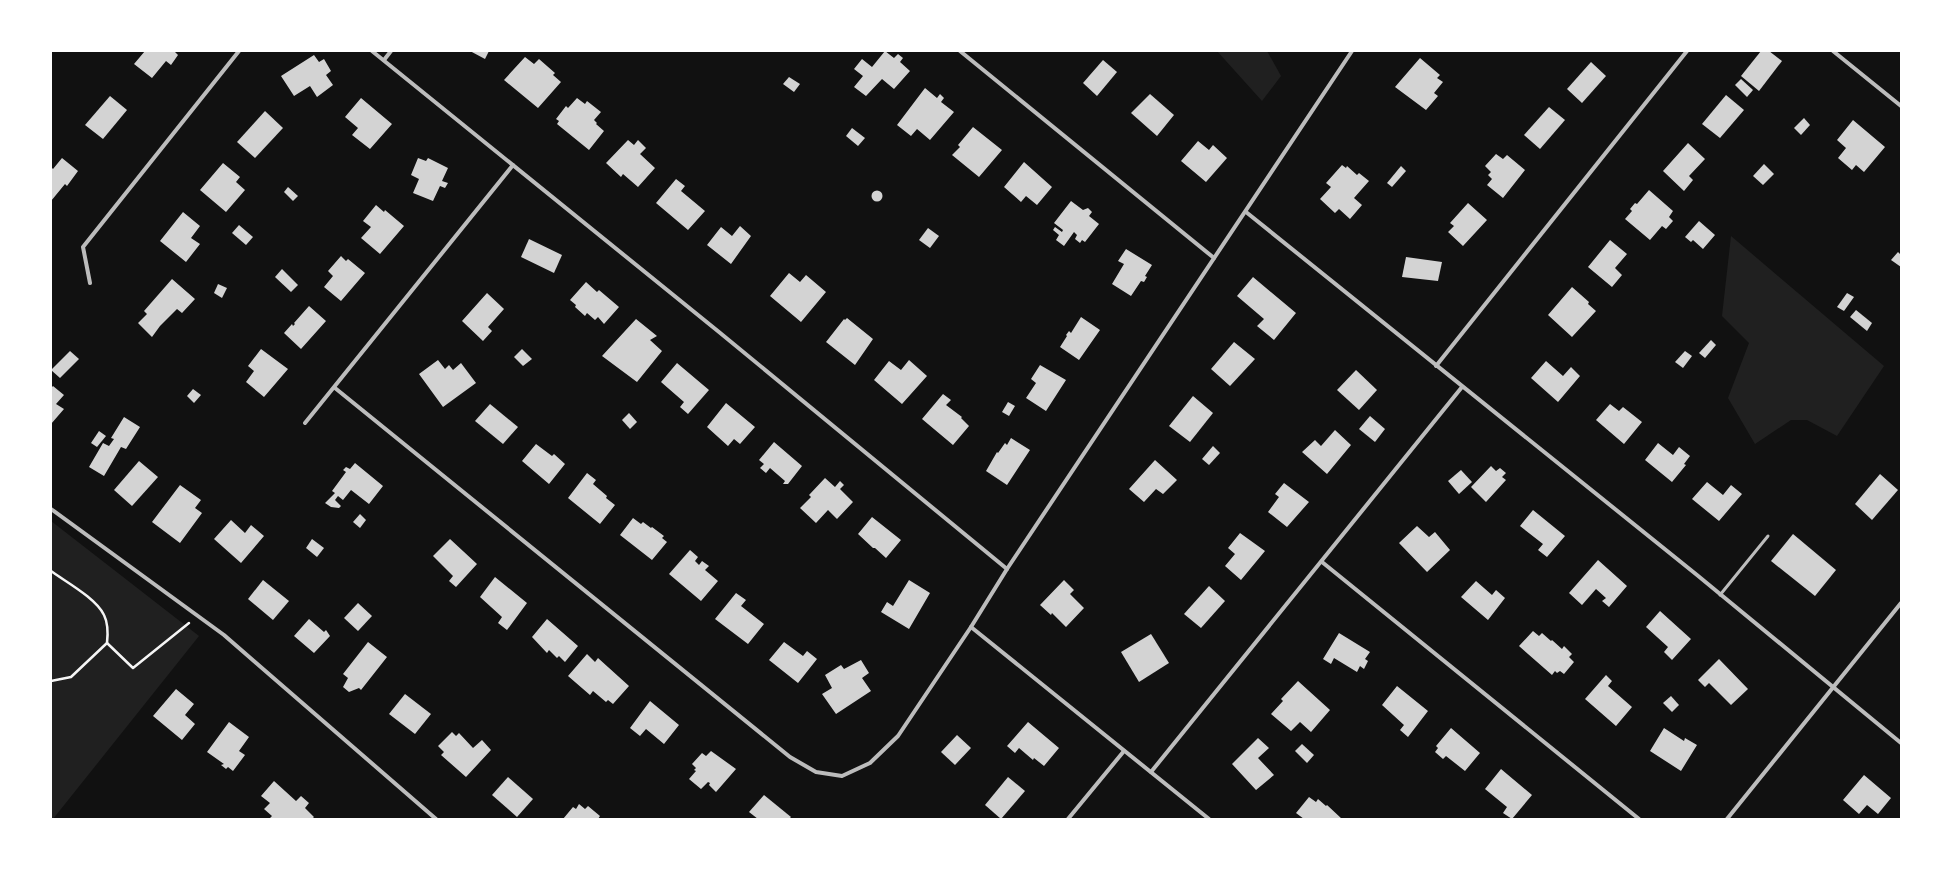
<svg xmlns="http://www.w3.org/2000/svg" width="1952" height="870" viewBox="0 0 1952 870" font-family="'Alegreya Sans',sans-serif">
<rect width="100%" height="100%" fill="#111"/>
<g fill="#202020">
<path d="M1217 51H1267L1281 76 1262 101Z"/>
<path d="M1731 236 1884 366 1837 436 1807 420H1791L1755 444 1728 398 1749 343 1722 316Z"/>
<path d="M51 521 199 636 53 819H51Z"/>
</g>
<g fill="#d3d3d3">
<path d="M145 51H174L178 55 171 65 166 61 152 78 134 64Z"/>
<path d="M470 51H489L485 59Z"/>
<path d="M885 51 894 58 898 54 903 58 900 62 910 71 894 89 882 79 866 96 854 87 863 76 854 69 862 59 872 67Z"/>
<path d="M1761 51H1769L1782 61 1759 91 1741 76Z"/>
<path d="M314 55 319 62 324 59 331 71 326 75 333 85 317 97 310 86 294 96 281 76Z"/>
<path d="M525 57 534 64 539 59 555 73 553 75 561 82 538 108 504 80Z"/>
<path d="M1420 58 1440 75 1437 78 1443 82 1434 93 1438 96 1426 110 1395 87Z"/>
<path d="M1103 60 1117 72 1097 96 1083 83Z"/>
<path d="M1591 62 1606 76 1582 103 1567 89Z"/>
<path d="M789 77 800 84 794 92 783 84Z"/>
<path d="M1741 79 1753 90 1747 97 1735 85Z"/>
<path d="M925 88 937 98 940 94 944 98 941 102 954 112 930 140 917 129 911 136 897 125Z"/>
<path d="M1150 94 1174 115 1157 136 1131 113Z"/>
<path d="M1726 95 1744 110 1720 138 1702 124Z"/>
<path d="M110 96 127 110 103 139 85 125Z"/>
<path d="M361 98 392 124 370 149 352 135 358 128 345 117Z"/>
<path d="M577 98 585 104 587 101 601 112 594 120 597 123 596 124 604 131 589 150 557 124 559 121 556 119 566 106 568 108Z"/>
<path d="M1549 107 1565 120 1540 149 1524 135Z"/>
<path d="M265 111 283 128 255 158 237 142Z"/>
<path d="M1804 118 1810 125 1801 135 1794 128Z"/>
<path d="M1853 120 1885 147 1864 172 1856 165 1852 170 1838 158 1846 148 1837 140Z"/>
<path d="M973 127 1002 150 979 177 952 155 960 147 958 145Z"/>
<path d="M852 128 865 138 858 146 846 136Z"/>
<path d="M628 140 634 145 638 140 646 148 640 154 655 168 638 187 623 174 621 177 606 163Z"/>
<path d="M1198 141 1209 150 1213 145 1227 158 1206 182 1181 161Z"/>
<path d="M1688 143 1705 159 1689 176 1693 180 1684 191 1663 171Z"/>
<path d="M1496 154 1503 159 1507 155 1525 170 1503 198 1487 185 1492 179 1488 175 1491 172 1485 166Z"/>
<path d="M62 158 78 171 67 186 65 184 51 201V167L53 169Z"/>
<path d="M418 158 426 161 428 158 448 168 442 181 448 183 445 188 440 186 433 201 413 193 419 179 411 175Z"/>
<path d="M1024 162 1052 187 1037 205 1026 196 1021 202 1004 187Z"/>
<path d="M223 163 240 177 236 182 245 190 226 212 200 190Z"/>
<path d="M1764 164 1774 174 1763 185 1753 176Z"/>
<path d="M1342 165 1346 168 1347 166 1357 175 1359 173 1369 181 1354 198 1362 205 1350 219 1339 209 1335 213 1320 199 1331 187 1326 183Z"/>
<path d="M1401 166 1406 171 1392 187 1387 183Z"/>
<path d="M676 179 685 186 681 191 705 211 688 230 656 203Z"/>
<path d="M288 187 298 196 293 201 284 192Z"/>
<path d="M1649 190 1673 211 1669 217 1673 221 1666 229 1662 226 1650 240 1625 219 1632 211 1630 209 1635 203 1637 204Z"/>
<circle cx="877" cy="196" r="5.5"/>
<path d="M1071 201 1083 210 1088 208 1092 212 1089 216 1099 224 1085 242 1082 240 1080 243 1075 239 1077 235 1074 232 1064 246 1056 240 1059 235 1053 230 1055 227 1062 232 1063 230 1054 223Z"/>
<path d="M1468 203 1487 220 1463 246 1448 232 1454 226 1450 223Z"/>
<path d="M376 205 384 212 385 210 404 226 380 254 361 238 371 227 363 221Z"/>
<path d="M183 212 200 226 191 238 200 244 186 262 160 241Z"/>
<path d="M1699 221 1715 235 1703 249 1693 240 1691 242 1685 237Z"/>
<path d="M239 225 253 237 246 245 232 233Z"/>
<path d="M740 226 751 236 731 264 707 245 721 227 732 236Z"/>
<path d="M928 228 939 236 930 248 919 240Z"/>
<path d="M529 239 562 255 554 273 521 257Z"/>
<path d="M1610 240 1627 254 1615 268 1622 275 1612 287 1588 267Z"/>
<path d="M1126 249 1152 265 1145 276 1147 277 1144 282 1141 281 1131 296 1112 284 1124 264 1118 261Z"/>
<path d="M1898 252 1901 255V267L1891 260Z"/>
<path d="M341 256 346 261 348 259 365 273 341 301 324 287 333 276 328 271Z"/>
<path d="M1406 257 1442 262 1438 281 1402 277Z"/>
<path d="M282 269 298 285 291 292 275 277Z"/>
<path d="M789 273 800 282 806 275 826 292 801 322 770 296Z"/>
<path d="M1253 277 1296 313 1274 340 1257 326 1264 319 1237 296Z"/>
<path d="M172 279 195 299 182 313 177 309 160 326 152 337 138 323 147 314 144 311Z"/>
<path d="M586 282 597 292 599 290 619 307 604 324 598 317 595 320 587 313 585 316 575 307 576 305 570 300Z"/>
<path d="M218 284 227 288 222 298 214 293Z"/>
<path d="M1572 287 1589 302 1588 304 1596 311 1572 337 1548 315Z"/>
<path d="M487 293 504 309 488 327 492 331 483 341 462 321Z"/>
<path d="M1847 293 1854 297 1844 311 1837 307Z"/>
<path d="M309 306 326 321 301 349 284 333 292 324 293 326 295 324 294 323Z"/>
<path d="M1856 310 1872 323 1867 331 1850 317Z"/>
<path d="M1081 317 1100 330 1079 360 1060 347 1067 336 1066 335 1069 331 1071 333Z"/>
<path d="M847 318 873 339 855 365 826 342 844 319 845 320Z"/>
<path d="M636 319 657 336 650 340 662 351 637 382 602 356Z"/>
<path d="M1711 340 1716 345 1705 358 1699 353Z"/>
<path d="M1234 342 1255 359 1230 386 1211 369Z"/>
<path d="M261 349 288 369 264 397 246 382 254 371 248 366Z"/>
<path d="M522 349 532 359 523 366 514 357Z"/>
<path d="M70 351 79 359 60 378 51 370Z"/>
<path d="M1685 351 1692 356 1683 368 1675 362Z"/>
<path d="M438 360 445 369 449 365 453 370 461 363 476 383 443 407 419 374Z"/>
<path d="M909 360 927 376 902 404 874 380 889 361 901 370Z"/>
<path d="M1546 361 1563 376 1571 367 1580 376 1558 402 1531 378Z"/>
<path d="M677 363 709 390 688 414 680 407 684 402 661 382Z"/>
<path d="M1040 365 1066 380 1046 411 1026 398 1036 383 1031 379Z"/>
<path d="M1356 370 1377 390 1359 410 1337 390Z"/>
<path d="M53 386 64 395 56 404 64 409 51 424V388Z"/>
<path d="M193 389 201 395 194 403 187 396Z"/>
<path d="M943 394 951 400 946 405 962 417 961 418 969 426 953 445 922 419Z"/>
<path d="M1193 396 1213 413 1190 442 1169 426Z"/>
<path d="M1008 402 1015 406 1009 416 1002 412Z"/>
<path d="M726 403 755 427 740 444 734 439 728 446 707 427Z"/>
<path d="M490 404 518 427 503 444 475 421Z"/>
<path d="M1610 404 1619 411 1623 407 1642 422 1624 444 1596 420Z"/>
<path d="M629 413 637 422 630 429 622 420Z"/>
<path d="M1370 416 1385 429 1375 442 1359 429Z"/>
<path d="M124 417 140 427 126 449 121 447 104 476 89 467 103 443 109 446 114 439 111 438Z"/>
<path d="M1335 430 1351 445 1327 474 1302 452 1315 440 1321 446Z"/>
<path d="M99 431 106 436 97 447 91 443Z"/>
<path d="M1011 438 1030 450 1007 485 986 471 997 452 998 453 1005 443 1007 445Z"/>
<path d="M774 442 802 466 788 484H783L785 481 770 468 766 473 760 468 764 464 759 460Z"/>
<path d="M1658 443 1673 455 1679 447 1690 456 1684 464 1686 465 1672 482 1645 460Z"/>
<path d="M536 444 552 456 554 454 565 464 549 484 522 461Z"/>
<path d="M1213 446 1220 453 1209 465 1202 459Z"/>
<path d="M1155 460 1177 480 1163 494 1156 489 1144 502 1129 489Z"/>
<path d="M139 461 158 477 132 506 114 490Z"/>
<path d="M355 463 383 486 369 504 351 490 343 500 338 496 335 500 341 506 339 508 331 507 325 503 335 493 332 491 346 472 343 470 346 467 350 469Z"/>
<path d="M1491 466 1496 471 1500 468 1506 473 1502 477 1506 480 1486 502 1471 487Z"/>
<path d="M1461 470 1472 482 1459 494 1448 481Z"/>
<path d="M587 473 596 480 593 484 607 496 606 498 615 505 600 524 568 498Z"/>
<path d="M1880 474 1898 490 1872 520 1855 504Z"/>
<path d="M825 478 835 487 840 481 844 485 840 489 853 502 837 519 828 510 816 523 800 508 811 497 809 495Z"/>
<path d="M1707 482 1723 495 1731 485 1742 494 1719 521 1692 499Z"/>
<path d="M1284 483 1309 502 1287 527 1268 512 1279 497 1275 494Z"/>
<path d="M180 485 201 500 195 508 202 513 180 543 152 522Z"/>
<path d="M1533 510 1565 536 1547 557 1538 550 1543 544 1520 526Z"/>
<path d="M360 514 366 520 360 528 353 522Z"/>
<path d="M872 517 901 540 886 558 875 548H873L858 534Z"/>
<path d="M633 518 641 524 643 522 651 528 652 527 664 536 662 538 667 542 652 560 620 535Z"/>
<path d="M231 520 245 533 251 525 264 536 241 563 214 539Z"/>
<path d="M1417 526 1429 537 1435 532 1450 550 1427 572 1399 543Z"/>
<path d="M1240 533 1265 551 1241 580 1225 566 1235 554 1228 548Z"/>
<path d="M1793 534 1836 570 1815 596 1771 561Z"/>
<path d="M312 539 324 548 317 557 306 548Z"/>
<path d="M450 539 477 564 456 587 449 581 453 576 433 556Z"/>
<path d="M690 550 698 557 695 561 699 565 702 561 709 566 705 570 718 581 701 601 669 574Z"/>
<path d="M1598 560 1627 586 1609 607 1602 601 1606 598 1596 589 1582 605 1569 593Z"/>
<path d="M495 577 527 603 507 630 498 623 502 617 480 597Z"/>
<path d="M263 580 289 601 273 620 248 599Z"/>
<path d="M909 580 930 593 909 629 881 612 887 602 893 606Z"/>
<path d="M1064 580 1074 590 1070 594 1084 608 1066 627 1052 613 1051 615 1040 605Z"/>
<path d="M1476 581 1492 595 1496 590 1505 598 1488 620 1461 597Z"/>
<path d="M1209 586 1225 601 1201 628 1184 614Z"/>
<path d="M736 593 746 600 741 606 764 624 748 644 715 619Z"/>
<path d="M358 603 372 616 358 631 344 618Z"/>
<path d="M1660 611 1691 639 1672 660 1664 652 1668 647 1646 627Z"/>
<path d="M309 619 324 632 326 630 330 636 314 653 294 636Z"/>
<path d="M547 619 578 646 565 662 559 656 557 658 549 650 547 653 532 637Z"/>
<path d="M1533 631 1539 636 1542 633 1551 641 1552 640 1562 649 1564 646 1572 654 1569 657 1574 662 1564 674 1560 671 1557 673 1555 671 1552 675 1519 646Z"/>
<path d="M1339 633 1370 652 1365 659 1368 661 1364 669 1360 666 1357 672 1334 658 1331 664 1323 659Z"/>
<path d="M1151 634 1169 663 1139 682 1121 652Z"/>
<path d="M368 642 387 657 361 690 359 688 349 692 343 687 348 678 343 674Z"/>
<path d="M784 642 803 656 807 651 817 659 798 683 769 660Z"/>
<path d="M587 654 595 662 598 658 629 686 613 704 608 700 606 702 593 691 590 695 568 676Z"/>
<path d="M1719 659 1748 689 1731 705 1709 683 1705 687 1698 680Z"/>
<path d="M861 660 869 673 862 678 871 691 836 714 822 694 832 688 825 675 841 665 844 669Z"/>
<path d="M1606 675 1612 681 1608 686 1632 707 1616 726 1585 699Z"/>
<path d="M1298 681 1330 710 1311 732 1300 722 1291 731 1271 714 1283 701 1281 699Z"/>
<path d="M1397 686 1428 711 1408 737 1400 730 1404 725 1382 705Z"/>
<path d="M176 689 194 704 185 715 195 724 182 740 153 716Z"/>
<path d="M405 694 431 714 415 734 389 714Z"/>
<path d="M1671 696 1679 705 1672 712 1663 703Z"/>
<path d="M650 701 679 725 664 744 646 729 640 736 630 728Z"/>
<path d="M229 722 249 737 239 751 245 755 233 771 228 767 226 769 221 765 224 764 207 752Z"/>
<path d="M1028 722 1059 748 1044 766 1034 758 1033 760 1019 748 1015 753 1007 746Z"/>
<path d="M1451 728 1480 753 1465 771 1446 756 1443 759 1435 752 1438 748 1436 746Z"/>
<path d="M1664 728 1684 741 1685 738 1697 745 1681 771 1650 751Z"/>
<path d="M452 732 456 736 459 733 473 748 482 740 491 750 466 777 441 755 444 752 438 746Z"/>
<path d="M957 735 971 748 955 765 941 752Z"/>
<path d="M1258 738 1269 748 1258 758 1274 775 1256 790 1232 764Z"/>
<path d="M1302 744 1314 755 1307 763 1295 751Z"/>
<path d="M711 751 736 769 716 792 709 785 710 783 708 782 701 789 689 779 696 771 694 770 696 768 692 764 702 753 706 756Z"/>
<path d="M1501 769 1532 795 1512 819 1503 813 1507 807 1485 789Z"/>
<path d="M1864 775 1891 798 1878 814 1867 805 1859 814 1843 800Z"/>
<path d="M508 777 533 799 517 817 492 795Z"/>
<path d="M1008 777 1025 791 1001 819 985 805Z"/>
<path d="M274 781 296 801 301 796 309 803 305 808 314 817 312 819H269L272 816 264 809 270 803 261 796Z"/>
<path d="M764 795 791 817 789 819H758L749 812Z"/>
<path d="M1309 797 1316 802 1318 799 1326 806 1327 805 1342 819H1304L1296 813Z"/>
<path d="M579 804 585 809 588 806 600 816 598 819H563L573 807 576 809Z"/>
</g>
<g fill="none" stroke-linecap="round" stroke-linejoin="round">
<g stroke="#f5f5f5" stroke-width="2.5">
<path d="M51 571C66 582 96 598 104 615 108 623 108 634 107 643L71 677 51 681"/>
<path d="M107 643 133 668 189 623"/>
</g>
<path stroke="#bcbcbc" stroke-width="3" d="M1720 595 1768 536"/>
<g stroke="#bcbcbc" stroke-width="4">
<path d="M372 51 719 332 1007 569"/>
<path d="M960 51 1214 258"/>
<path d="M1833 51 1901 106"/>
<path d="M384 60 391 51"/>
<path d="M1246 212 1697 575 1901 743"/>
<path d="M90 283 83 247 239 51"/>
<path d="M1436 366 1687 51"/>
<path d="M335 388 790 757 816 772 842 776 870 763 898 736 971 627 1007 569 1352 51"/>
<path d="M305 423 513 165"/>
<path d="M51 509 224 635 436 819"/>
<path d="M1322 562 1639 819"/>
<path d="M971 627 1209 819"/>
<path d="M1151 772 1462 387"/>
<path d="M1068 819 1124 751"/>
<path d="M1727 819 1901 603"/>
</g>
</g>
<rect width="1952" height="870" fill="none" stroke="#ffffff" stroke-width="104"/>
</svg>
